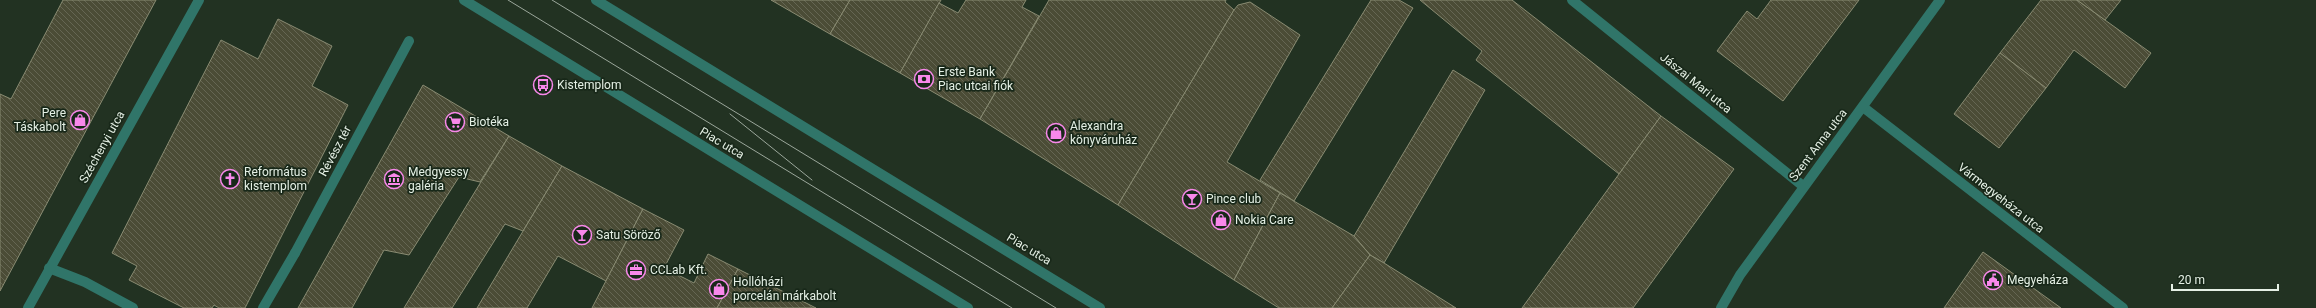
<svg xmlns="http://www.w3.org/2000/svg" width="2316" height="308" viewBox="0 0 2316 308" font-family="Roboto,sans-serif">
<defs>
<pattern id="building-back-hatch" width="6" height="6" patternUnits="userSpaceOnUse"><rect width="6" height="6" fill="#4b4c36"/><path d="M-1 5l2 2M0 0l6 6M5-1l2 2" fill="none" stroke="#656653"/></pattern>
</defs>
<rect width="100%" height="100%" fill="#223222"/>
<g fill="url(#building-back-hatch)" stroke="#898b72">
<path d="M63 0H156L0 291V94L11 99Z"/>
<path d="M771 0H850L830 34Z"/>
<path d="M850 0H941L900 73 830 34Z"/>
<path d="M966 0H1026L1022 7 1039 16 980 119 900 73 939 3 958 13Z"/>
<path d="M1049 0H1226L1225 2 1234 10 1118 205 980 119Z"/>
<path d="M1371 0H1399L1413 8 1294 201 1260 180Z"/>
<path d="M1420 0H1512L1661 116 1619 174 1476 60 1482 51Z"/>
<path d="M1771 0H1859L1783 101 1717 51 1747 11 1757 19Z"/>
<path d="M2041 0H2077L2151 53 2125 88 2074 50 2046 88 2000 53Z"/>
<path d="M2077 0H2121L2105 20Z"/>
<path d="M1250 2 1300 35 1227 162 1280 193 1234 280 1118 205 1234 10 1238 5Z"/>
<path d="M278 19 332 46 312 86 348 105 245 308H219L214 305 212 308H184L129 280 137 266 112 253 221 40 258 59Z"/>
<path d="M2000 53 2046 88 1999 148 1954 114Z"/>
<path d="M1453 70 1485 90 1384 263 1370 255 1354 236Z"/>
<path d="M423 85 509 136 480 182 459 177 409 255 384 250 352 308H298Z"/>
<path d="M1661 116 1734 169 1633 308H1522Z"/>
<path d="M509 136 562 166 523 231 505 224 452 308H404Z"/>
<path d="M562 166 643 209 606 281 558 256 527 308H477Z"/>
<path d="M1280 193 1354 236 1370 255 1332 308H1279L1234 280Z"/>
<path d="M643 209 684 230 664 268 694 283 708 254 738 269 717 308H592Z"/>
<path d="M1983 252 2061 308H1944Z"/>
<path d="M1370 255 1384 263 1456 308H1332Z"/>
<path d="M738 269 816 308H717Z"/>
</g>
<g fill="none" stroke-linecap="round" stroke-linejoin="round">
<g stroke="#307569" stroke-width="10">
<path d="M49 268 85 282 133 308"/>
<path d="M263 308 295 253"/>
</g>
<path stroke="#307569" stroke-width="10" d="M295 253 409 41"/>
<g stroke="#307569" stroke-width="10">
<path d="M1572 0 1803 186"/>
<path d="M1863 107 2123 308"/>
</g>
<g stroke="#307569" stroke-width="10">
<path d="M464 0 968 308"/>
<path d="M596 0 1100 308"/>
<path d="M28 308 199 0"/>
<path d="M1721 308 1740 275 1940 0"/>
</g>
<g stroke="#9ba79b" stroke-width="1">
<path d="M508 0 1012 308"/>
<path d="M552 0 1056 308"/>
<path d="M730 114 812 180"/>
</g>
</g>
<defs>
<g id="bank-ring" transform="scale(1)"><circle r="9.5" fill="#182819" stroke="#f888ea" stroke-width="1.5"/><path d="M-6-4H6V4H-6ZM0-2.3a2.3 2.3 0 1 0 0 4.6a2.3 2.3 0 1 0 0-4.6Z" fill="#f888ea"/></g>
<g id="bus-ring" transform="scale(1)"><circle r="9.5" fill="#182819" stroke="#f888ea" stroke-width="1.5"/><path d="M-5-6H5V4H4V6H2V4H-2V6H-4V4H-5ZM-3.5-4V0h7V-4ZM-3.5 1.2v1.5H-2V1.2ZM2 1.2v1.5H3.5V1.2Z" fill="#f888ea"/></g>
<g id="shop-ring" transform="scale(1)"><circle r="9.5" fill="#182819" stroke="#f888ea" stroke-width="1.5"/><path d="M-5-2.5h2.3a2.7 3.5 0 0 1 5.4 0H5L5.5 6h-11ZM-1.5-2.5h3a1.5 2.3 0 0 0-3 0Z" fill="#f888ea"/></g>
<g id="supermarket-ring" transform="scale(1)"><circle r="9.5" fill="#182819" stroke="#f888ea" stroke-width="1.5"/><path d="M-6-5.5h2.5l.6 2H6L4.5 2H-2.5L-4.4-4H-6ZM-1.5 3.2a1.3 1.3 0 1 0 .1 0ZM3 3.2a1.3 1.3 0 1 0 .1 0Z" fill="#f888ea"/></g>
<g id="church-ring" transform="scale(1)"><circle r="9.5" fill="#182819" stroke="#f888ea" stroke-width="1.5"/><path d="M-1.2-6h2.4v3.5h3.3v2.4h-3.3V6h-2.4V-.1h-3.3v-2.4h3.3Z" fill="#f888ea"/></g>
<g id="museum-ring" transform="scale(1)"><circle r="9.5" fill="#182819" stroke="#f888ea" stroke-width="1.5"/><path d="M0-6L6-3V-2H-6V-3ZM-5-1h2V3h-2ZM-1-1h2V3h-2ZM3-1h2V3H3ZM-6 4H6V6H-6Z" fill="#f888ea"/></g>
<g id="bar-ring" transform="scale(1)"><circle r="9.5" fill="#182819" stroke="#f888ea" stroke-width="1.5"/><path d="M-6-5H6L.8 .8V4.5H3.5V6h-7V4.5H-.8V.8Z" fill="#f888ea"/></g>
<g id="office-ring" transform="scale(1)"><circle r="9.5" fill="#182819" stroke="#f888ea" stroke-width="1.5"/><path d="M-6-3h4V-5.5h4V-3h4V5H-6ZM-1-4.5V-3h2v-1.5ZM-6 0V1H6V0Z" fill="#f888ea"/></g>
<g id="civic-ring" transform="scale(1)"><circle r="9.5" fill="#182819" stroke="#f888ea" stroke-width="1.5"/><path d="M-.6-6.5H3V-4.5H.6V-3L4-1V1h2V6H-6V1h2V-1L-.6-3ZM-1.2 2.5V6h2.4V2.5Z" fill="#f888ea"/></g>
</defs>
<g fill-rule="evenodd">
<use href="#bank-ring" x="924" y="79"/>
<use href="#bus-ring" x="543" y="85"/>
<use href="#shop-ring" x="80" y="120"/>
<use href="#supermarket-ring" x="455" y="122"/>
<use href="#shop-ring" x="1056" y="133"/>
<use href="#church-ring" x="230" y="179"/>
<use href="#museum-ring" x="394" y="179"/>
<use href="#bar-ring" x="1192" y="199"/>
<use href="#shop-ring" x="1221" y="220"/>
<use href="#bar-ring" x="582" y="235"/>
<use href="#office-ring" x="636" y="270"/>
<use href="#civic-ring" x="1993" y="280"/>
<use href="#shop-ring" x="719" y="289"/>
</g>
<g text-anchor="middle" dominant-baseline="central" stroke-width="3.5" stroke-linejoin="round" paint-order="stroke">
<g font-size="12" fill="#e5f0e5" stroke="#182819" text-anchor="start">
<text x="938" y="72">Erste Bank<tspan x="938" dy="14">Piac utcai fiók</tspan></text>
<text x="557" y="85">Kistemplom</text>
<text x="66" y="113" text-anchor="end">Pere<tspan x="66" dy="14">Táskabolt</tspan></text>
<text x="469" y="122">Biotéka</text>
<text x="1070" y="126">Alexandra<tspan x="1070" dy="14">könyváruház</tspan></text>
<text x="244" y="172">Református<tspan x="244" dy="14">kistemplom</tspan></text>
<text x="408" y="172">Medgyessy<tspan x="408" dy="14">galéria</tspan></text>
<text x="1206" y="199">Pince club</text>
<text x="1235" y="220">Nokia Care</text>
<text x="596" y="235">Satu Söröző</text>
<text x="650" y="270">CCLab Kft.</text>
<text x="2007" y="280">Megyeháza</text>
<text x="733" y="282">Hollóházi<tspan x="733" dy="14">porcelán márkabolt</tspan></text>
</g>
<g font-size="12" fill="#e5f0e5" stroke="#182819">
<text transform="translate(1696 83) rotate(39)">Jászai Mari utca</text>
<text transform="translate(722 143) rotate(31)">Piac utca</text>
<text transform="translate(1818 145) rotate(-53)">Szent Anna utca</text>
<text transform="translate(102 147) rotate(-61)">Széchenyi utca</text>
<text transform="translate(335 151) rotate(-62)">Révész tér</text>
<text transform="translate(2001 198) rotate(38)">Vármegyeháza utca</text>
<text transform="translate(1029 249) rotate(31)">Piac utca</text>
</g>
</g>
<path d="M2172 284v6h106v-6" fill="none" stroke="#e5f0e5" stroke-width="2"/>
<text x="2178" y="284" font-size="12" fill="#e5f0e5" stroke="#182819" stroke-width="3" paint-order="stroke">20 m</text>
</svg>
